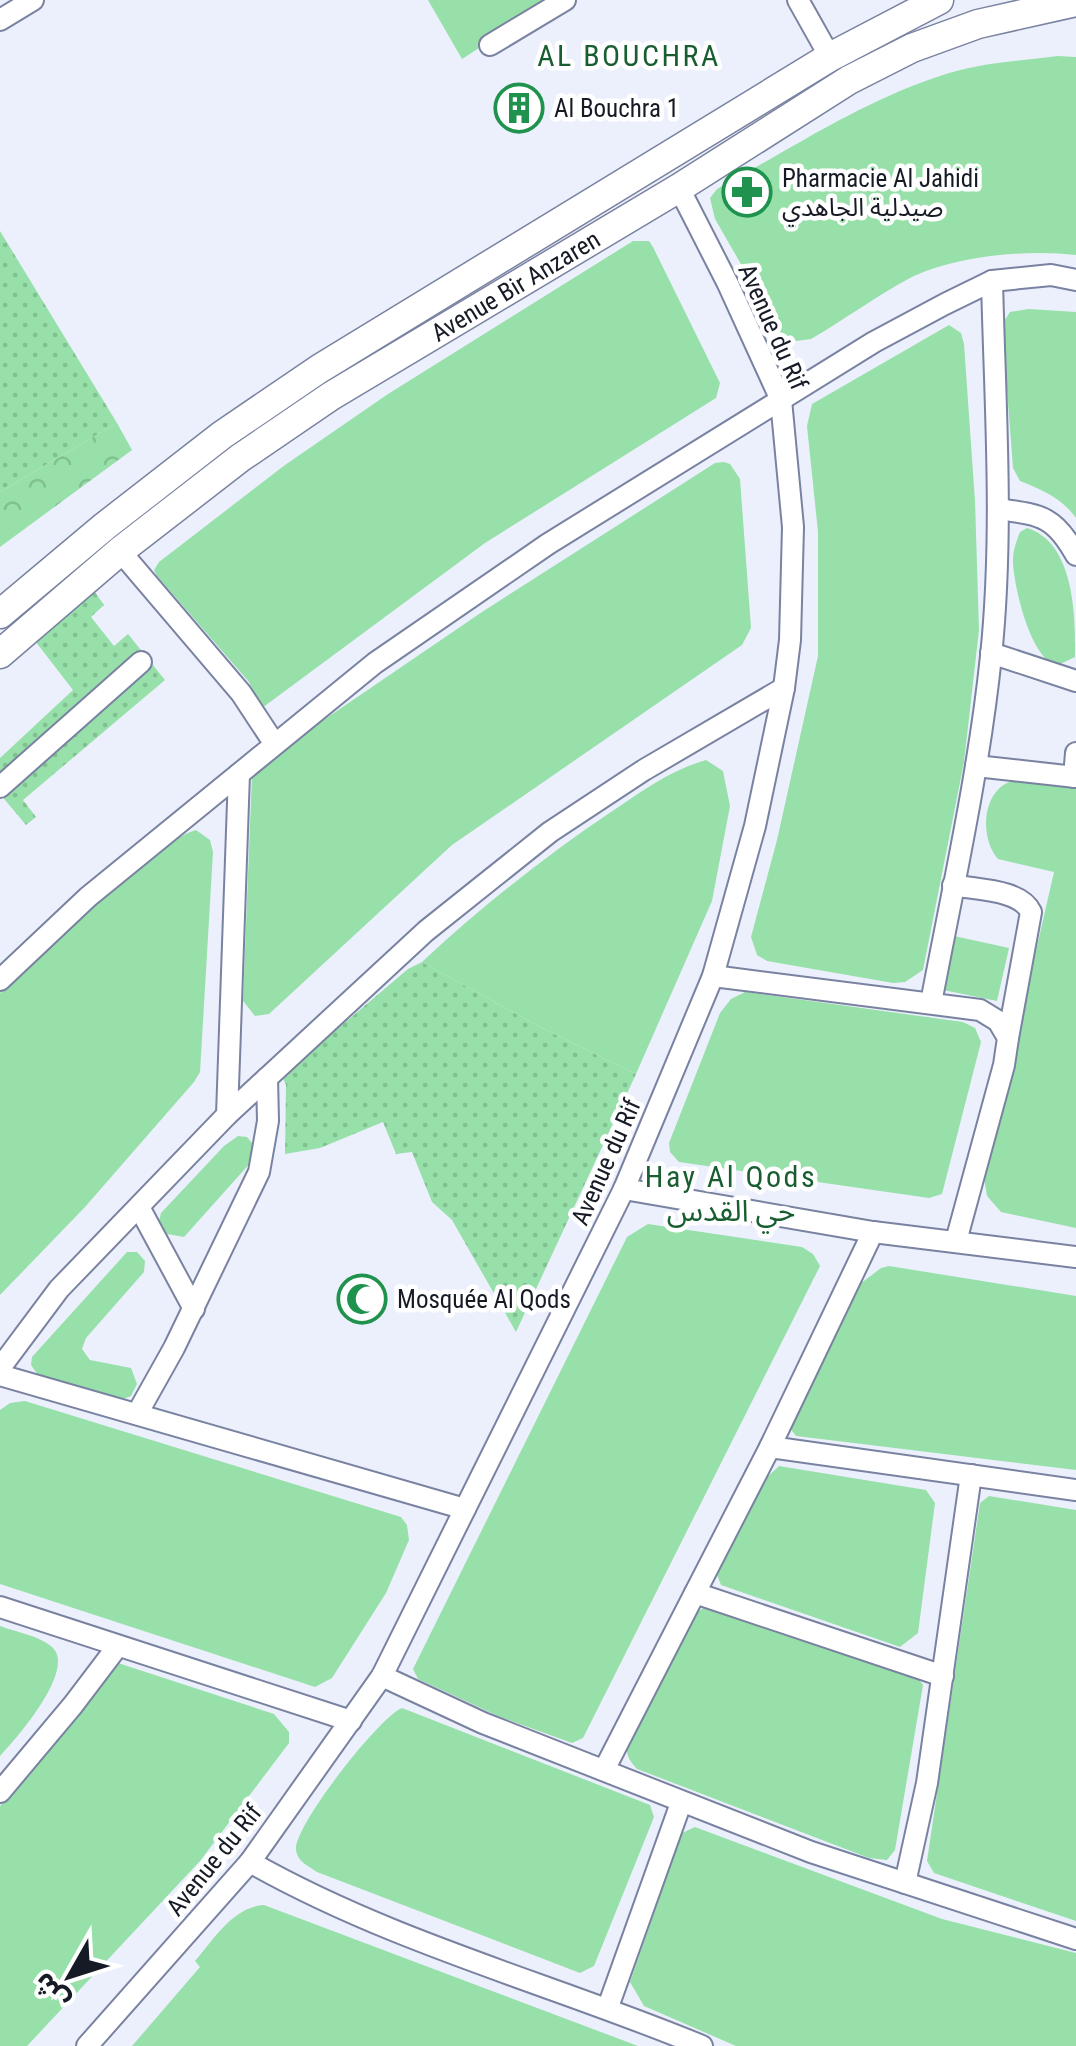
<svg xmlns="http://www.w3.org/2000/svg" width="1076" height="2046" viewBox="0 0 1076 2046" font-family="'Roboto Condensed','Noto Sans Arabic',sans-serif">
<defs>
<pattern id="grass-dots" width="8" height="8" patternUnits="userSpaceOnUse" patternTransform="scale(2.5)"><rect width="8" height="8" fill="#97e0a9"/><path d="M2 2h.1M6 6h.1" fill="none" stroke="#81c091" stroke-width="1.8" stroke-linecap="round"/></pattern>
<pattern id="forest-crowns" width="20" height="18" patternUnits="userSpaceOnUse" patternTransform="scale(2.5)"><rect width="20" height="18" fill="#97e0a9"/><path d="M2 6a3 3 0 1 1 6 0M12 15a3 3 0 1 1 6 0" fill="none" stroke="#81c091"/></pattern>
</defs>
<rect width="100%" height="100%" fill="#ecf0fd"/>
<g fill="url(#grass-dots)">
<path d="M0 231 117 423 0 492Z"/>
<path d="M92 588 104 605 91 617 114 646 128 634 165 680 23 800 36 817 26 825 0 794V758L73 690 32 637Z"/>
<path d="M422 962 542 1028 636 1074 516 1332 452 1220 432 1202 412 1152 396 1154 383 1122 320 1148 285 1154 286 1085 282 1076 408 969Z"/>
</g>
<path fill="url(#forest-crowns)" d="M117 423 132 450 0 547V492Z"/>
<g fill="#97e0a9">
<path d="M428 0H553L462 59Z"/>
<path d="M1058 56 1076 57V255C1027 249 954 256 910 278 876 296 844 320 811 339L796 341 780 332 715 219 710 198 717 189C789 150 859 103 937 77 975 63 1018 61 1058 56Z"/>
<path d="M633 241H649L653 247 720 383 716 398 485 543 262 708 249 682 157 576 154 570 159 562 285 465 388 394Z"/>
<path d="M1029 309 1076 312V518C1062 498 1042 490 1020 481L1013 468 1002 324 1010 312Z"/>
<path d="M949 325 961 333 964 344 975 501 979 630 964 762 923 970 905 982 893 983 767 961 757 955 751 937 777 840 818 656V532L807 426 812 404Z"/>
<path d="M724 462 730 464 740 479 751 628 742 645 452 845 269 1014 255 1016 243 1001 252 775 262 762 482 612 715 463Z"/>
<path d="M1027 528C1074 542 1076 616 1075 657L1056 666C1030 656 1015 590 1013 564 1012 553 1016 542 1020 532Z"/>
<path d="M706 760 723 771 730 806 712 901 636 1074 542 1028 422 962C481 907 544 857 611 812 641 792 670 770 706 760Z"/>
<path d="M1012 781 1076 788V1228L1001 1212 987 1196 984 1178 1054 872 998 859C979 838 982 790 1012 781Z"/>
<path d="M196 830 210 840 213 852 200 1072 194 1082 85 1207 0 1295V993C37 956 151 843 196 830Z"/>
<path d="M954 936 1009 948 997 1001 943 990Z"/>
<path d="M745 992 963 1022 975 1028 981 1042 942 1194 929 1198 679 1162 670 1152 669 1143 720 1013 731 999Z"/>
<path d="M238 1136 247 1137 252 1143V1161L184 1237 167 1234 159 1221 161 1213 224 1146Z"/>
<path d="M648 1224 802 1247 813 1254 820 1266 583 1738 572 1743 498 1716 418 1679 413 1669 627 1237Z"/>
<path d="M127 1252H137L145 1261 144 1272 86 1338 82 1349 90 1360 131 1368 137 1384 131 1396 121 1400 38 1375 31 1365 32 1357Z"/>
<path d="M889 1266 1076 1296V1470L796 1436 789 1427 856 1287 881 1268Z"/>
<path d="M25 1401 401 1517 407 1525 409 1540 386 1593 332 1678 315 1687 0 1584V1410L10 1403Z"/>
<path d="M779 1466 926 1490 935 1503 918 1633 900 1647 721 1585 715 1570 762 1482Z"/>
<path d="M989 1496 1076 1510V1921L934 1873 927 1861 980 1503Z"/>
<path d="M706 1607 917 1677 923 1685 895 1850 887 1860 869 1858 637 1769C630 1761 626 1756 627 1746L694 1613Z"/>
<path d="M0 1626C16 1632 40 1636 52 1647 77 1669 17 1738 0 1756Z"/>
<path d="M118 1663 274 1714 289 1732V1743L200 1861 27 2046H0V1806L113 1665Z"/>
<path d="M402 1708 650 1805 654 1817 650 1827 594 1966 580 1973 317 1872C308 1866 297 1861 296 1850 293 1827 379 1717 402 1708Z"/>
<path d="M695 1827 942 1919 1076 1953V2046H736L644 2006 630 1982 682 1833Z"/>
<path d="M264 1905 638 2046H132L200 1967 195 1961C214 1939 233 1907 264 1905Z"/>
</g>
<g fill="none" stroke-linecap="round" stroke-linejoin="round">
<g stroke="#7982a0" stroke-width="24">
<g id="minor">
<path d="M798 0 830 57"/>
<path d="M0 20 33 0"/>
<path d="M490 45 565 0"/>
<path d="M998 509C1040 515 1054 515 1076 555"/>
<path d="M120 551 241 693 274 743"/>
<path d="M991 653 1076 681"/>
<path d="M976 766 1076 777"/>
<path d="M1074 777 1076 753"/>
<path d="M0 787 141 662"/>
<path d="M953 885C976 890 1020 889 1031 912L1008 1038"/>
<path d="M713 976 980 1010 998 1021 1008 1038 1004 1065 956 1241"/>
<path d="M0 980 88 897 375 663 548 544 874 342 945 304 992 281 1051 275 1076 280"/>
<path d="M931 1003C953 887 979 772 991 656 1004 531 995 406 992 281"/>
<path d="M227 1115 239 774"/>
<path d="M624 1189 873 1232 1076 1257"/>
<path d="M139 1207 194 1309"/>
<path d="M0 1368 59 1289 227 1115 426 931 550 832 644 770 784 688"/>
<path d="M0 1375 465 1509"/>
<path d="M137 1414 174 1348 259 1172 268 1121 267 1078"/>
<path d="M770 1447 1076 1490"/>
<path d="M695 1593 943 1676"/>
<path d="M0 1607 351 1721"/>
<path d="M382 1676 483 1723 811 1852 1076 1939"/>
<path d="M604 1770 770 1447 873 1232"/>
<path d="M0 1792 73 1705 117 1647"/>
<path d="M250 1862C393 1943 552 1984 702 2046"/>
<path d="M905 1883 927 1783 971 1475"/>
<path d="M608 2007 681 1803"/>
<path d="M87 2046 250 1862 382 1676 624 1189 713 976 755 826 784 688 790 640 793 527 781 400 728 284 679 188"/>
</g>
</g>
<g stroke="#7982a0" stroke-width="31">
<g id="secondary">
<path d="M0 614 105 526 222 435 319 369 830 57 939 0"/>
<path id="s1" d="M0 654 120 551 240 458 331 396 679 188 849 80 912 48 978 24 1076 2"/>
</g>
</g>
<use href="#minor" stroke="#fff" stroke-width="20"/>
<use href="#secondary" stroke="#fff" stroke-width="28"/>
</g>
<defs>
<g id="building-ring" transform="scale(2.5)"><circle r="9.5" fill="#fff" stroke="#1f934d" stroke-width="1.5"/><path d="M-4-6H4V6H1V3H-1V6H-4ZM-2.5-4.3h1.7v1.8h-1.7ZM.8-4.3h1.7v1.8H.8ZM-2.5-1h1.7V.8h-1.7ZM.8-1h1.7V.8H.8Z" fill="#1f934d"/></g>
<g id="pharmacy-ring" transform="scale(2.5)"><circle r="9.5" fill="#fff" stroke="#1f934d" stroke-width="1.5"/><path d="M-2-6h4v4h4v4h-4v4h-4v-4h-4v-4h4Z" fill="#1f934d"/></g>
<g id="mosque-ring" transform="scale(2.5)"><circle r="9.5" fill="#fff" stroke="#1f934d" stroke-width="1.5"/><path d="M3.5-4.9A6 6 0 1 0 3.5 4.9A5 5 0 1 1 3.5-4.9Z" fill="#1f934d"/></g>
</defs>
<g fill-rule="evenodd">
<use href="#building-ring" x="519" y="108"/>
<use href="#pharmacy-ring" x="747" y="192"/>
<use href="#mosque-ring" x="362" y="1299"/>
</g>
<g text-anchor="middle" dominant-baseline="central" stroke-width="9" stroke-linejoin="round" paint-order="stroke">
<g font-size="25" fill="#161a25" stroke="#fff" text-anchor="start">
<text x="554" y="108">Al Bouchra 1</text>
<text x="782" y="178">Pharmacie Al Jahidi<tspan x="782" dy="29">صيدلية الجاهدي</tspan></text>
<text x="397" y="1299">Mosquée Al Qods</text>
</g>
<g font-size="25" fill="#161a25" stroke="#fff">
<text stroke="none"><textPath href="#s1" startOffset="635">Avenue Bir Anzaren</textPath></text>
<text transform="translate(773 327) rotate(66)">Avenue du Rif</text>
<text transform="translate(606 1162) rotate(-66)">Avenue du Rif</text>
<text transform="translate(214 1860) rotate(-51)">Avenue du Rif</text>
</g>
<g font-size="30" letter-spacing="2.5" fill="#185e31" stroke="#fff">
<text x="629" y="55">AL BOUCHRA</text>
<text x="731" y="1176">Hay Al Qods<tspan x="731" dy="34">حي القدس</tspan></text>
</g>
</g>
<g transform="translate(70 1976) rotate(231)" stroke="#ffffff" stroke-width="8" paint-order="stroke">
<path d="M0-8L18 38L0 25L-18 38Z" fill="#161a25"/>
<text y="-15" font-size="28" font-weight="bold" text-anchor="middle" fill="#161a25">ش</text>
</g>
</svg>
